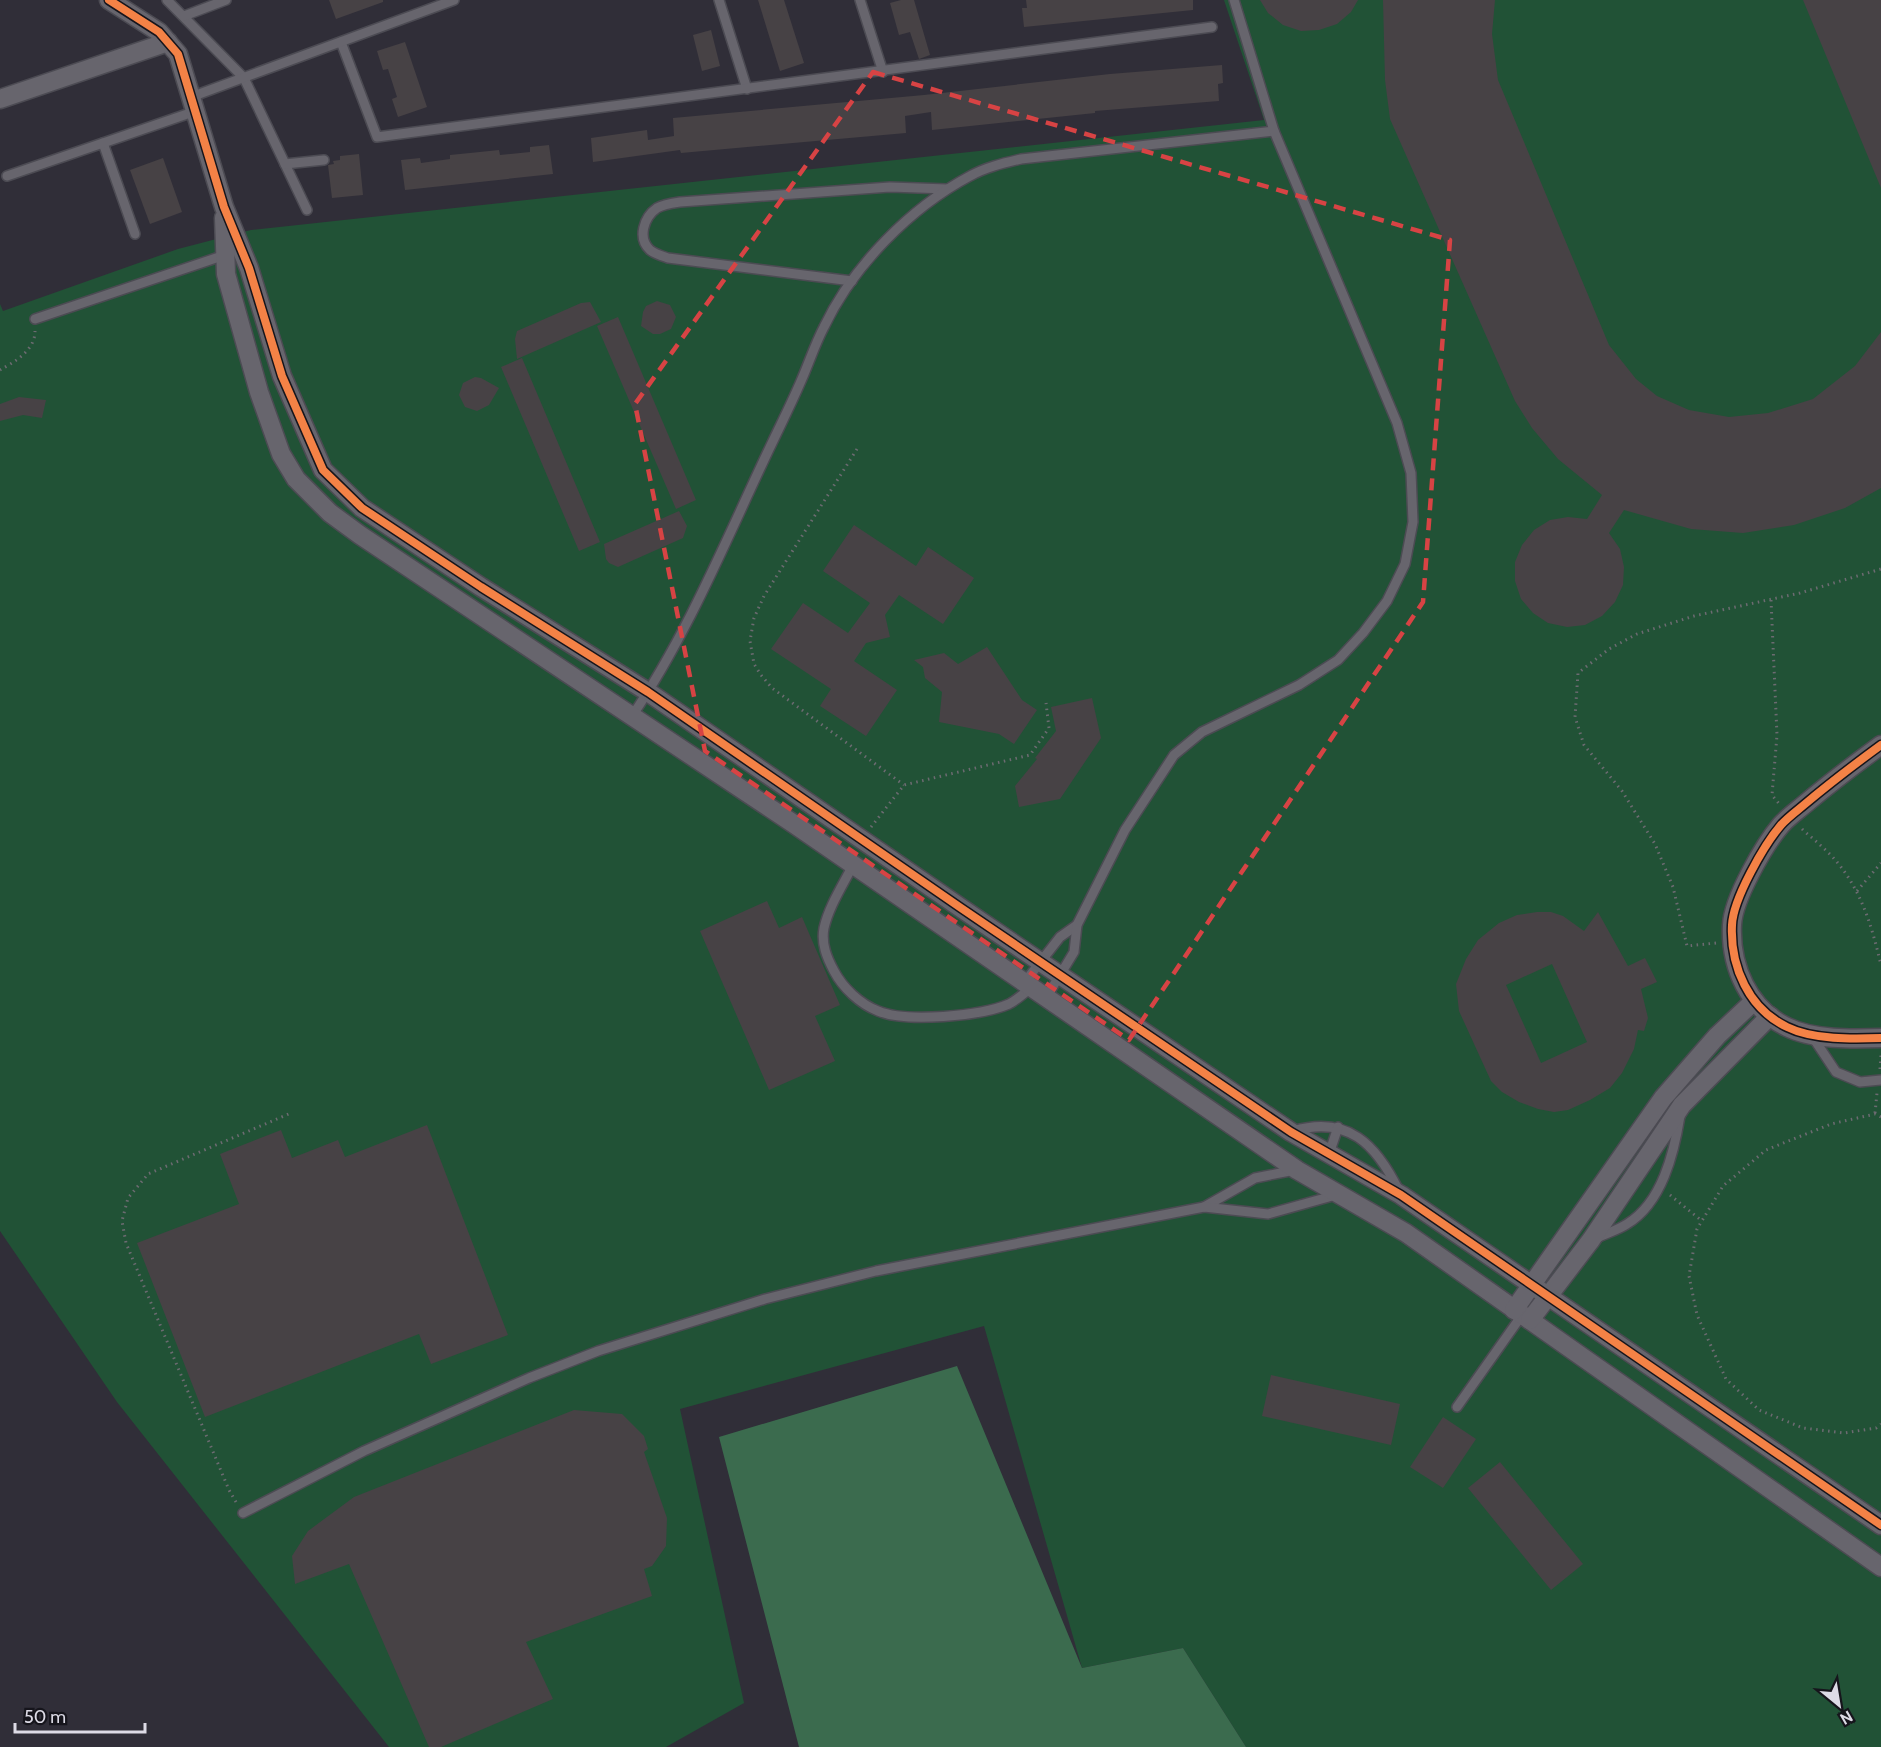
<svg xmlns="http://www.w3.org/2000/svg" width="1881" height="1747" viewBox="0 0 1881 1747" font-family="Cabin,sans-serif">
<rect width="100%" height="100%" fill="#302e38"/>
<path fill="#215236" d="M1224 0H1881V1747H1246L1183 1648 1082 1668 984 1326 680 1409 744 1703 666 1747H389L117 1402 0 1231V304L3 311 178 249 251 230 1264 120Z"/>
<path fill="#3b6b4e" d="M957 1366 1082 1668 1183 1648 1246 1747H799L719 1437Z"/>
<g fill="#474245" fill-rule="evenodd">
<path d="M329 0H383V2L336 19Z"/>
<path d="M758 0H784L804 63 780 71Z"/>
<path d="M901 0H914L930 55 919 59 910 32 899 35 890 3Z"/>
<path d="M1026 0H1193V10L1024 27 1022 8H1027Z"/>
<path d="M1260 0H1358L1351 12 1337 24 1319 30 1301 31 1283 25 1268 13Z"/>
<path d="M1383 0H1495L1492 34 1498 80 1609 345 1636 379 1657 396 1689 410 1729 417 1768 413 1813 399 1855 366 1881 332V488L1845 508 1794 525 1743 533 1691 529 1624 510 1609 533 1620 549 1624 567 1623 585 1615 602 1602 616 1585 625 1567 627 1548 623 1533 613 1521 599 1515 581V562L1522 545 1534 530 1550 520 1568 517 1587 519 1602 495 1558 459 1532 428 1515 401 1390 119 1385 80Z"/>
<path d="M1803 0H1881V188Z"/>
<path d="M711 30 720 66 702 71 693 35Z"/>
<path d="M405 42 427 107 398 117 392 99 397 97 388 69 383 70 377 51Z"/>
<path d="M1222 65 1223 83 1218 84 1219 101 1095 111V113L932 130 931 112 905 116 906 133 681 153 680 150 593 162 591 138 647 130 648 140 674 136 673 118 924 95 1110 74Z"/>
<path d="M549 145 553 174 405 190 401 160 420 158 421 163 450 159V155L470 153 499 150 500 155 530 152V147Z"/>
<path d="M359 154 363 195 332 198 328 165 334 164 333 161 340 160V156Z"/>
<path d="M163 158 182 212 150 224 130 170Z"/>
<path d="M657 301 670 305 676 317 671 329 660 334H653L641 326 643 312 646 306Z"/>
<path d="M590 302 601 322 517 359 515 339 517 331 581 303Z"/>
<path d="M618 317 696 500 676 509 597 326Z"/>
<path d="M522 358 600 542 579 551 501 367Z"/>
<path d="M475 377 481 378 499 388 489 405 477 411 465 407 459 395 463 383Z"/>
<path d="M19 397 46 400 42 418 23 415 0 421V404Z"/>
<path d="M679 511 687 526 683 538 618 567 609 563 606 559 604 544Z"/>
<path d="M854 525 916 566 928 547 974 578 943 624 899 595 885 615 890 637 866 643 854 661 897 690 866 736 820 706 831 689 771 649 803 603 848 633 870 603 823 571Z"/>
<path d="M987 647 1022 700 1037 710 1014 744 999 734 939 722 942 692 925 678 923 667 914 660 944 653 958 664Z"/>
<path d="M1092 698 1101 738 1060 799 1019 807 1015 786 1037 759 1035 758 1056 731 1051 707Z"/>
<path d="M767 901 779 928 802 917 840 1005 815 1016 835 1061 769 1090 700 931Z"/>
<path d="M1537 912H1551L1563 916 1584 931 1598 912 1628 966 1645 958 1657 982 1641 989 1648 1018 1644 1031 1638 1030 1634 1049 1622 1073 1610 1088 1590 1100 1568 1110 1554 1112 1538 1109 1519 1102 1502 1092 1491 1081 1459 1011 1456 984 1466 959 1478 940 1499 923 1517 915ZM1552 964 1587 1042 1541 1063 1506 985Z"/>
<path d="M427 1125 508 1335 431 1364 419 1334 205 1417 137 1243 239 1204 220 1154 281 1130 292 1158 338 1140 345 1157Z"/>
<path d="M1271 1375 1400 1404 1391 1445 1262 1416Z"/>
<path d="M574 1410 622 1414 644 1436 648 1449 644 1452 667 1518 666 1546 652 1566 644 1569 652 1596 526 1642 553 1699 441 1747H429L349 1564 295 1584 292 1556 308 1531 354 1497Z"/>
<path d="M1443 1417 1476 1439 1443 1488 1410 1467Z"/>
<path d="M1500 1462 1583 1564 1551 1590 1468 1488Z"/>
</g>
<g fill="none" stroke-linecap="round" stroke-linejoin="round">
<g stroke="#4c4b53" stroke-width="12">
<g id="lane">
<path d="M167 0 244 78 307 210"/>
<path d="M719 0 747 89"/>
<path d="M860 0 883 72"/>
<path d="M184 16 226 0"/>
<path d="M341 42 377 137 1212 27"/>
<path d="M191 97 454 0"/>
<path d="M103 143 135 234"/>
<path d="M285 164 324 160"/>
<path d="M7 176 196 111"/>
<path d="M852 281 668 258C662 256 655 254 650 250 637 238 644 217 657 208 664 204 673 203 680 202L890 187 947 189"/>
<path d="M35 319 225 255"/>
<path d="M632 716C689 632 728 535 772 443 782 422 792 402 801 381 809 363 815 344 824 327 853 266 910 208 970 176 986 167 1004 163 1021 159L1274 131"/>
<path d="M853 865C843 885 829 906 824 928 821 944 827 958 834 971 843 988 860 1004 878 1011 906 1023 981 1016 1009 1004 1017 1000 1024 993 1031 988"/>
<path d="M1024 983 1060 937 1077 925"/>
<path d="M1046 998 1074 952 1077 925 1125 830 1174 755 1202 732 1299 685 1338 660 1363 633 1387 601 1405 564 1413 522 1411 473 1397 423 1274 131 1234 0"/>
<path d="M1812 1036 1836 1072 1860 1082 1881 1080"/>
<path d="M1293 1131C1348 1115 1376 1144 1399 1191"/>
<path d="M1329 1154 1338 1127"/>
<path d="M1204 1207 1255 1178 1295 1170"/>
<path d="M1597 1238C1607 1233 1618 1230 1627 1224 1662 1203 1674 1153 1680 1116"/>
<path d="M1457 1407 1522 1315"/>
<path d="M243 1513 364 1451 529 1378 598 1351 765 1299 876 1271 1204 1207 1268 1214 1336 1195"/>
</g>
</g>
<g stroke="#4c4b53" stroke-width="21">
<g id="street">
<path d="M109 0 159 32 178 54 224 207 249 268 282 376 323 470 362 508 481 587 648 692 961 908 1291 1132 1401 1195 1881 1525"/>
<path d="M0 99 168 42"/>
<path d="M224 218 226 274 259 392 281 454 296 479 330 513 360 535 794 824 1297 1170 1406 1233 1881 1567"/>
<path d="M1881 745C1855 764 1830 783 1805 804 1798 810 1788 817 1781 825 1764 845 1733 899 1732 925 1730 967 1749 1009 1787 1027 1813 1040 1853 1039 1881 1038"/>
<path d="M1514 1310 1663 1098 1717 1036 1753 1002"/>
<path d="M1530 1320 1591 1240 1682 1105 1770 1016"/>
</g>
</g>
<g stroke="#6c6b71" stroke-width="3" stroke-dasharray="1.5 4.5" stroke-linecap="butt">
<path d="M0 370C14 362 35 351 35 331"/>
<path d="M857 449 764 596 754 618 750 641 754 664 761 675 772 688 904 785"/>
<path d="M1771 600 1777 735 1772 795 1780 805"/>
<path d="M871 827 904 785 1030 755 1049 728 1046 703"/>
<path d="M1802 829C1814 840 1827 850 1837 862 1862 892 1872 927 1881 965"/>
<path d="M1857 891 1881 863"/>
<path d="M1716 943 1687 946 1673 887 1655 844 1622 791 1584 745 1575 717 1578 673 1609 649 1637 634 1694 616 1800 593 1881 569"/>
<path d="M1880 1069 1881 1055"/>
<path d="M1875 1113 1877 1093"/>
<path d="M1881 1117 1875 1114 1831 1124 1766 1150 1723 1186 1697 1229 1689 1276 1697 1315 1726 1379 1759 1410 1803 1428 1844 1433 1876 1428 1881 1424"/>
<path d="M1670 1195 1702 1221"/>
<path d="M236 1502 229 1490 126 1243 122 1221 128 1198 148 1174 291 1113"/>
</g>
<use href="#lane" stroke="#67656d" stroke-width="9"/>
<use href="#street" stroke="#67656d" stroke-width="18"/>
<g stroke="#16151c" stroke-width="11">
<g id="cycleway">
<path d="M109 0 159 32 178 54 224 207 249 268 282 376 323 470 362 508 481 587 648 692 961 908 1291 1132 1401 1195 1881 1525"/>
<path d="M1881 745C1855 764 1830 783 1805 804 1798 810 1788 817 1781 825 1764 845 1733 899 1732 925 1730 967 1749 1009 1787 1027 1813 1040 1853 1039 1881 1038"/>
</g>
</g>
<use href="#cycleway" stroke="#f48246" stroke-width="8"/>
</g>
<path fill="none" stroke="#d74344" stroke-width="4.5" stroke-dasharray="12 8" stroke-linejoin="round" d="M873 72 1450 240 1423 602 1129 1040 705 751 635 404Z"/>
<g transform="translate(1839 1705) rotate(150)" stroke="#16151c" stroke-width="4.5" paint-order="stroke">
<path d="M0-4.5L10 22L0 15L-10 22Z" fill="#dddbe6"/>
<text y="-9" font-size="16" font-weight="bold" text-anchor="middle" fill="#dddbe6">N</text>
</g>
<path d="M15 1723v9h130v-9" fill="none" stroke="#dddbe6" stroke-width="3"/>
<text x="24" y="1723" font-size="18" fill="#dddbe6" stroke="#16151c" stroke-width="4.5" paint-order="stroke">50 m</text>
</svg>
